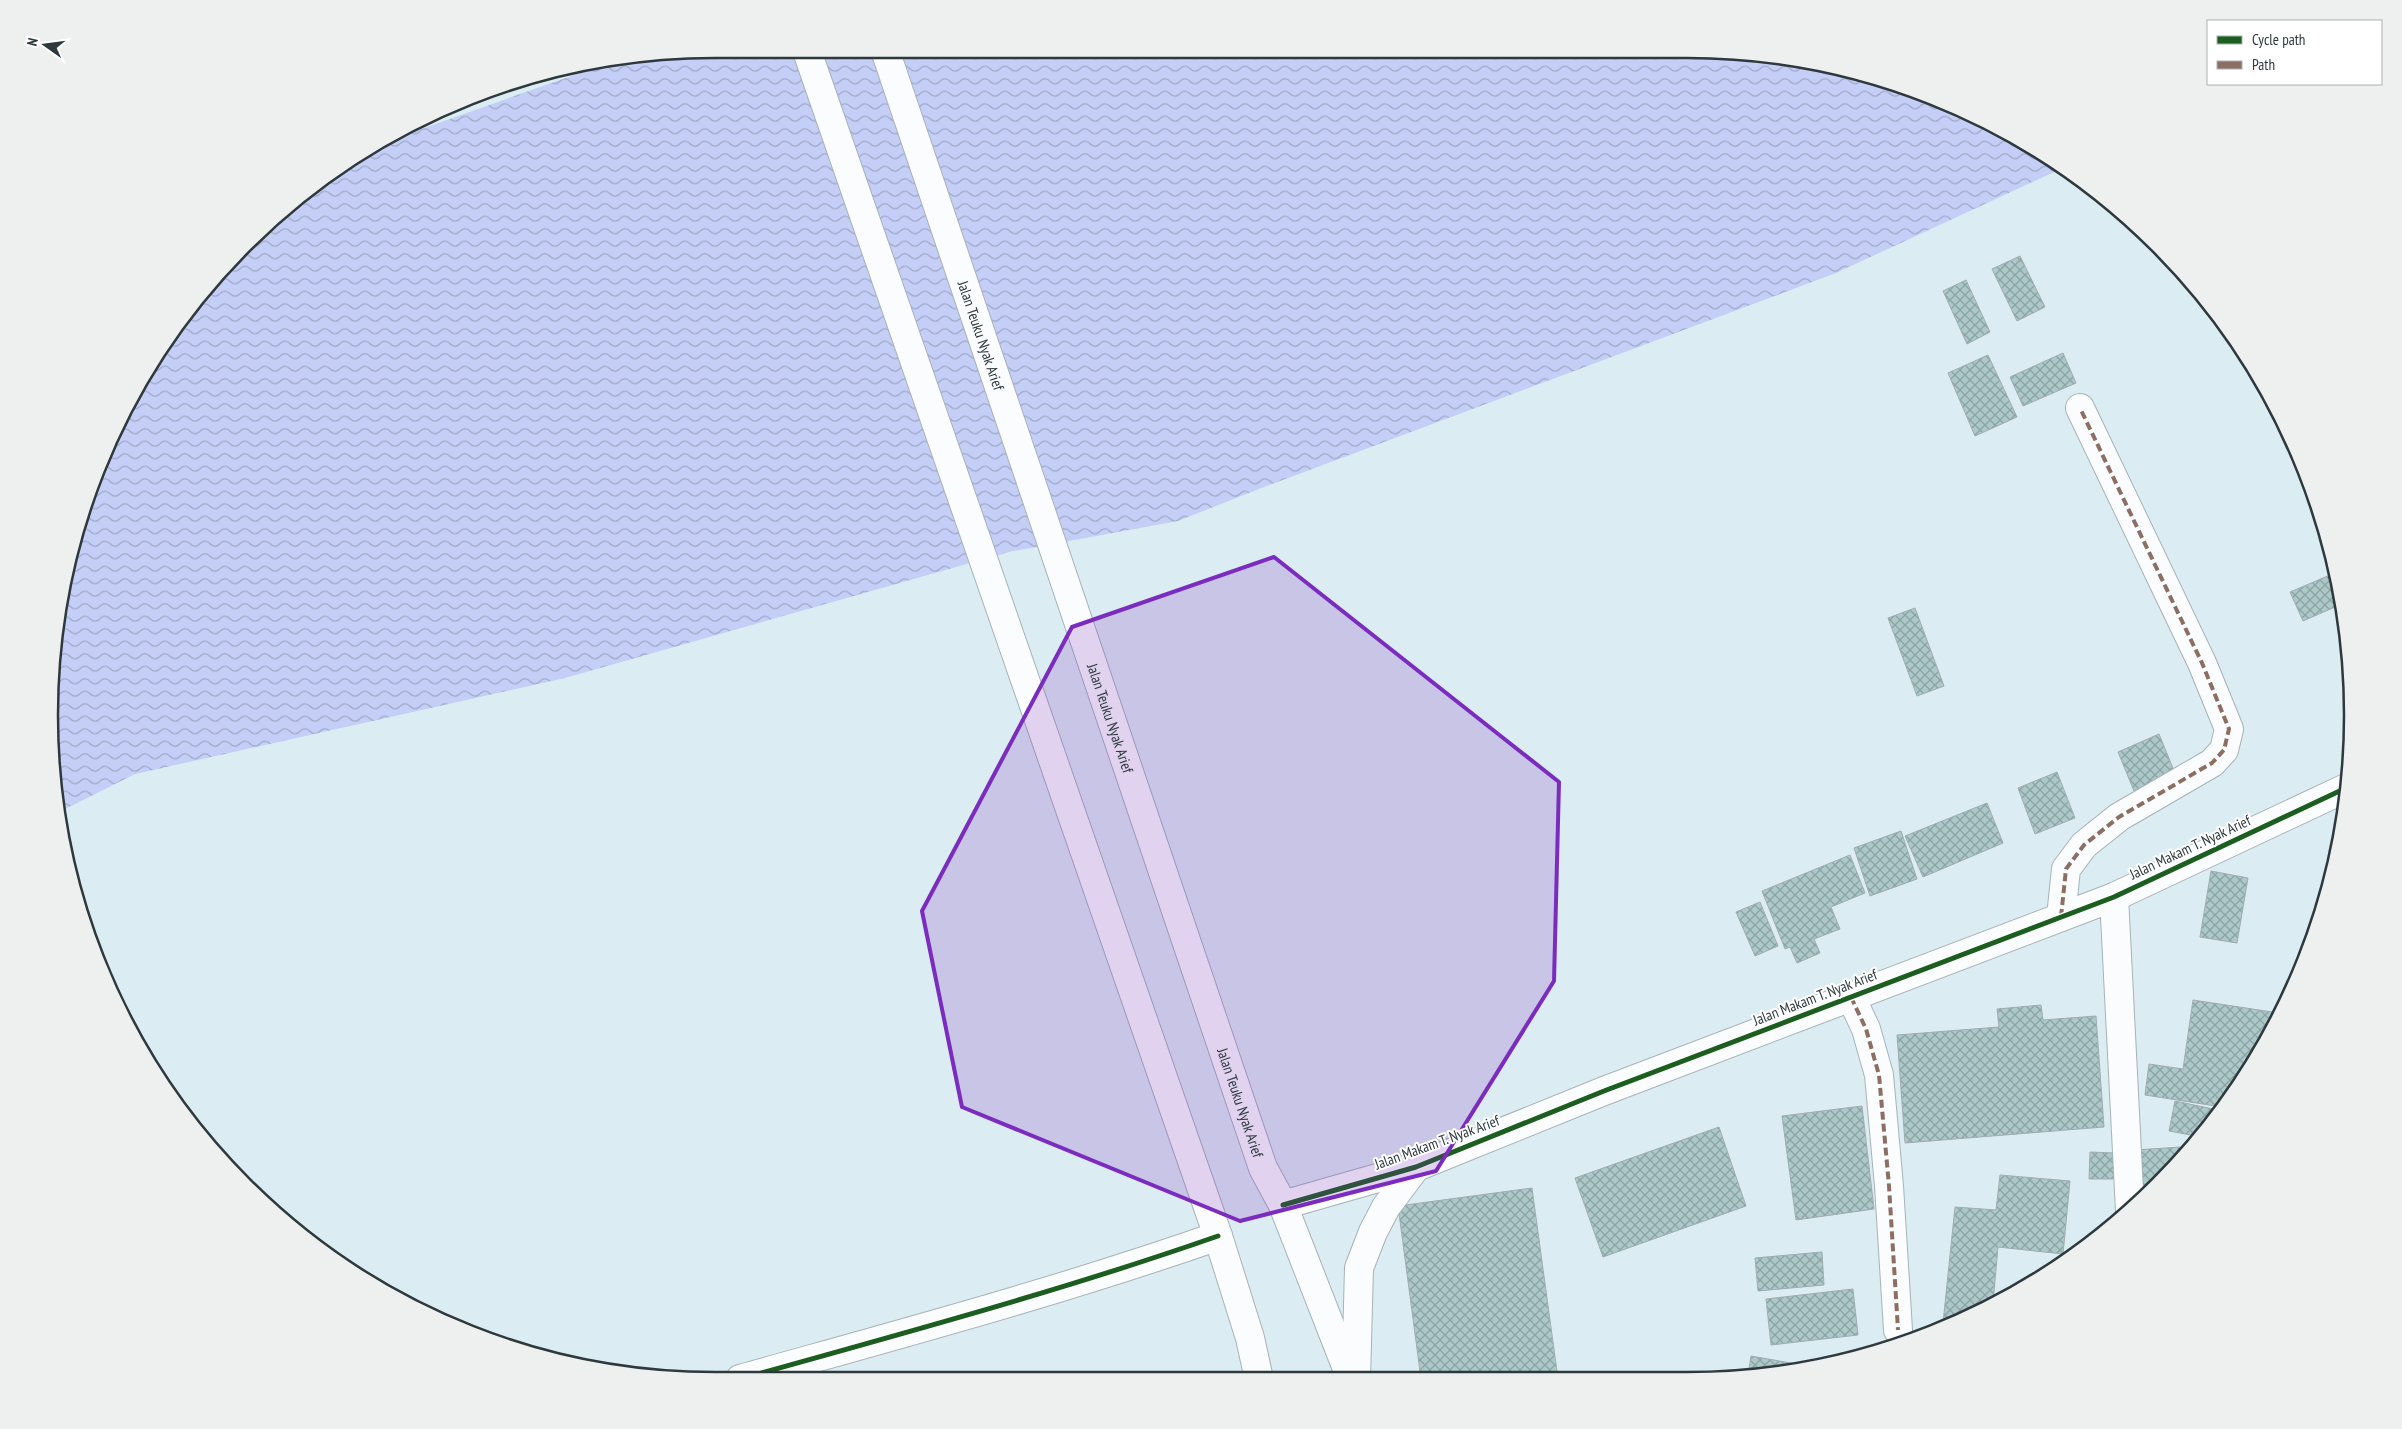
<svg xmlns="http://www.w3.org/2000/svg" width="2402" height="1429" viewBox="0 0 2402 1429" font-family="'PT Sans Narrow',sans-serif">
<defs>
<pattern id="water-waves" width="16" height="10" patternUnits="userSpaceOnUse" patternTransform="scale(1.25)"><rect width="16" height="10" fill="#c5cef6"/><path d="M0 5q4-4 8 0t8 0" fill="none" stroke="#a0a8c8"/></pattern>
<pattern id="building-cross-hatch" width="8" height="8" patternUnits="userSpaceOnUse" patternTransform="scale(1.25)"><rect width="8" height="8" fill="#acc8c9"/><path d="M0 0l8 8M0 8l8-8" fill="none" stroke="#8ca3a4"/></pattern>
</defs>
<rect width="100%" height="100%" fill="#dbecf2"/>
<path fill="url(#water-waves)" d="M1731 50 1902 84 2058 161 2065 167 1836 273 1264 487 1178 521 1009 552 565 678 135 774 57 813 49 714 54 627 84 501 161 344 244 244 309 186 373 146 594 68 642 54Z"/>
<g fill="url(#building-cross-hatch)" stroke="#a0adb0">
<path d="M2020 256 2045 307 2017 321 1992 269Z"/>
<path d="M1966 280 1990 332 1967 344 1943 291Z"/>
<path d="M2213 310 2231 333 2224 336Z"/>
<path d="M2063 353 2076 383 2023 406 2010 377Z"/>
<path d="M1988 355 2017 417 1975 436 1948 373Z"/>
<path d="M2337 572 2342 604 2303 621 2290 592Z"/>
<path d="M1915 608 1944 686 1917 696 1888 618Z"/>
<path d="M2159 734 2175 773 2134 791 2118 752Z"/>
<path d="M2057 772 2075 818 2035 834 2018 788Z"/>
<path d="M1987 803 2003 843 1923 877 1905 836Z"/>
<path d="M1901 831 1917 879 1870 896 1854 848Z"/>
<path d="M1850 855 1865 893 1831 907 1840 929 1814 939 1820 953 1797 963 1790 947 1785 949 1762 891Z"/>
<path d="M2211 871 2248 878 2237 943 2200 937Z"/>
<path d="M1760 902 1778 946 1755 956 1736 912Z"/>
<path d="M2193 1000 2279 1013 2265 1039 2263 1038 2261 1047 2241 1085 2222 1107 2145 1095 2149 1064 2183 1069Z"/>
<path d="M2041 1005 2043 1020 2096 1016 2104 1127 1905 1143 1897 1035 1999 1027 1997 1009Z"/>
<path d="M2175 1101 2218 1110 2196 1136 2169 1131Z"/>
<path d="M1862 1106 1874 1209 1796 1220 1782 1116Z"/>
<path d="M1719 1127 1746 1206 1603 1257 1575 1178Z"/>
<path d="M2180 1147 2181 1153 2138 1201 2135 1150Z"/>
<path d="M2090 1152 2115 1153V1179H2089Z"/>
<path d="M2000 1175 2070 1181 2063 1254 1998 1247 1993 1303 1943 1323 1955 1207 1996 1210Z"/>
<path d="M1532 1188 1558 1379H1421L1398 1206Z"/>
<path d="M1822 1252 1824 1285 1758 1291 1755 1258Z"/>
<path d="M1853 1289 1858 1335 1771 1345 1766 1299Z"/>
<path d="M1751 1356 1808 1366 1748 1376Z"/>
</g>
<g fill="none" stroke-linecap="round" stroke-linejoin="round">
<g stroke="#a6b3b8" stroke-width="30">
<g id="street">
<path d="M2114 897 2130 1211"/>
<path d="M2061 917 2066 869 2084 845 2119 817 2212 763 2224 750 2229 729 2202 663 2080 408"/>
<path d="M1851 997 1866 1029 1879 1075 1889 1186 1898 1330"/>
<path d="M740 1379C900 1334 1061 1291 1218 1236"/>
</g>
</g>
<g stroke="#a6b3b8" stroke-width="30">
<g id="secondary">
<path id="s1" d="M886 53 1263 1168 1283 1205 1351 1379"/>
<path d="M808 54 1218 1236 1250 1338 1259 1379"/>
<path d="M1283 1205 1416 1167 1604 1091 2114 897 2346 788"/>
<path d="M1356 1379 1359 1268 1373 1232 1386 1207 1416 1167"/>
</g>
</g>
<use href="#street" stroke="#fafcfd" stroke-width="28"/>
<use href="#secondary" stroke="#fafcfd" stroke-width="28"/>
<g stroke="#8d6e63" stroke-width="4" stroke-dasharray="8 4" stroke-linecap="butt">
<path d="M2061 917 2066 869 2084 845 2119 817 2212 763 2224 750 2229 729 2202 663 2080 408"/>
<path d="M1851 997 1866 1029 1879 1075 1889 1186 1898 1330"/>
</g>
<g stroke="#fff" stroke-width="8">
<g id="cycleway">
<path d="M1283 1205 1416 1167 1604 1091 2114 897 2346 788"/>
<path d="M740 1379C900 1334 1061 1291 1218 1236"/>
</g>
</g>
<use href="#cycleway" stroke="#1b5e20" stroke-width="5"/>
</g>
<path fill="#7b2cbf" fill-opacity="0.2" stroke="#7b2cbf" stroke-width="4" stroke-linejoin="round" d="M1274 557 1559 782 1554 981 1436 1171 1240 1221 962 1107 922 911 1072 627Z"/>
<g text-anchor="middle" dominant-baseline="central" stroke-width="4" stroke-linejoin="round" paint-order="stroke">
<g font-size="15" fill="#2d393d" stroke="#fff">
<text stroke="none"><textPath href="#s1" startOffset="298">Jalan Teuku Nyak Arief</textPath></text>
<text stroke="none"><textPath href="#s1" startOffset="702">Jalan Teuku Nyak Arief</textPath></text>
<text transform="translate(2190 847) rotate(-25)">Jalan Makam T. Nyak Arief</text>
<text transform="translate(1815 997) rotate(-21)">Jalan Makam T. Nyak Arief</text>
<text stroke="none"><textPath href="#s1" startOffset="1108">Jalan Teuku Nyak Arief</textPath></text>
<text transform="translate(1437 1142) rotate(-20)">Jalan Makam T. Nyak Arief</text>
</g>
</g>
<path d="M0 0H2402V1429H0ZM715 58H1687A657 657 0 0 1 2344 715V715A657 657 0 0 1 1687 1372H715A657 657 0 0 1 58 715V715A657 657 0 0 1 715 58Z" fill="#eeefef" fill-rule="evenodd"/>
<path fill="none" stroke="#2d393d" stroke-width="2.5" d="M715 58H1687A657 657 0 0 1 2344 715V715A657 657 0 0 1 1687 1372H715A657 657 0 0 1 58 715V715A657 657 0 0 1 715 58Z"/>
<rect x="2207" y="20" width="175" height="65" fill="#ffffff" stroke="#abb0b1"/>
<rect x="2217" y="36" width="25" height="8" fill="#1b5e20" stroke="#abb0b1"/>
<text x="2252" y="45" font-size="15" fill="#2d393d">Cycle path</text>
<rect x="2217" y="61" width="25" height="8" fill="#8d6e63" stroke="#abb0b1"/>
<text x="2252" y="70" font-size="15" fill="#2d393d">Path</text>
<g transform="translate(45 45) rotate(284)" stroke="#ffffff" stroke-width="4" paint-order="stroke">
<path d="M0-4L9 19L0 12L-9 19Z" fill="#2d393d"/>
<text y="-8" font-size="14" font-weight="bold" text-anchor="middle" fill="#2d393d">N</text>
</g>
</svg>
